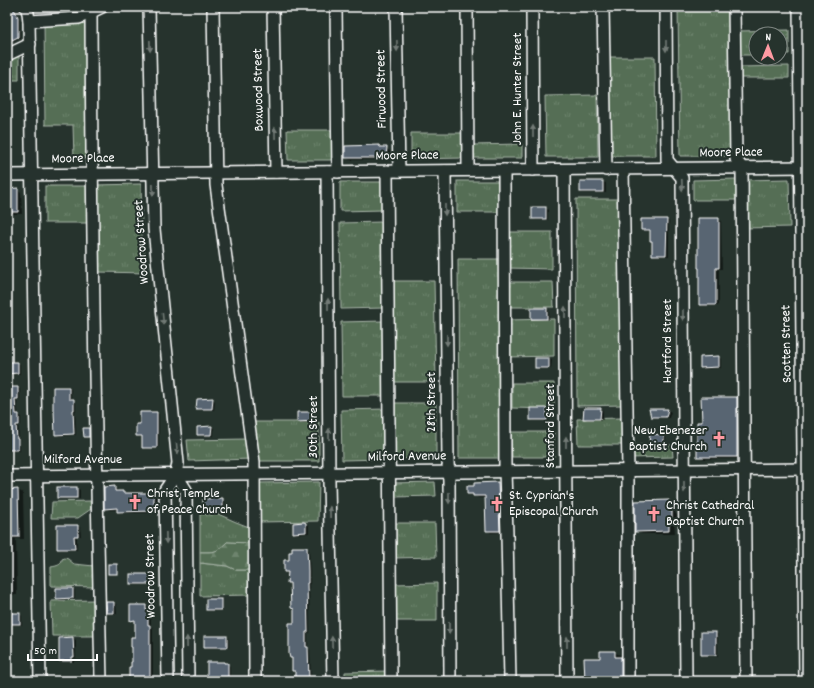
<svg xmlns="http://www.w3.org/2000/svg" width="814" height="688" viewBox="0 0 814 688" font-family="Dekko,sans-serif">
<defs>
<pattern id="grass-tufts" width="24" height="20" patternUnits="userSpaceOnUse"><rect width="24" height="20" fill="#546e54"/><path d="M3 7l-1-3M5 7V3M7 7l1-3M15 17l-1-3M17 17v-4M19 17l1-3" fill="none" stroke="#6e846e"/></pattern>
<pattern id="forest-firs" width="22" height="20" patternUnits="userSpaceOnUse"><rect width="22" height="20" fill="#546e54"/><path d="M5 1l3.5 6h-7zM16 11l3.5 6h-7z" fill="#6e846e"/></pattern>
</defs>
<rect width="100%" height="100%" fill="#26332d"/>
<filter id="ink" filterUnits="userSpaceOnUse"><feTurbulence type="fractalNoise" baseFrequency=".025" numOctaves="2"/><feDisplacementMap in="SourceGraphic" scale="8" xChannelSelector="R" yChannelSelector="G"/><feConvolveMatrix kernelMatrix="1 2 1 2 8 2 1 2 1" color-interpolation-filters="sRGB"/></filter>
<g filter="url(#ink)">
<g fill="url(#grass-tufts)" stroke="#aab6aa">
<path d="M678 9H729L731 156H680Z"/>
<path d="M44 20H88L89 159H74L73 125H45Z"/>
<path d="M789 30V54H780V34H756V55H738V31Z"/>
<path d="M19 53V80H7V59Z"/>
<path d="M609 57H655L656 156H609Z"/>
<path d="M789 66V78H739V67Z"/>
<path d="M597 95 598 157H546L545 96Z"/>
<path d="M287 130H332V160H288Z"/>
<path d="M411 133H463V158L411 159Z"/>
<path d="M522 144V158H472V145Z"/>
<path d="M738 179V200H693V180Z"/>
<path d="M789 179 790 227 745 228 744 180Z"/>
<rect x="457" y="181" width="42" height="31"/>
<path d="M340 182H383V210L340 211Z"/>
<path d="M141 184 142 236 148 273 98 272 95 185Z"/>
<rect x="45" y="186" width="44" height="37"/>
<path d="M576 199H620L622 405 577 406Z"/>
<path d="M383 222V308L341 309 340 223Z"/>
<path d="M508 232H552V269L508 268Z"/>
<path d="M458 259H503L504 458H459Z"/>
<path d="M390 281H434L436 382H392Z"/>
<path d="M506 282H553L554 307H507Z"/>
<path d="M554 319V356L508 357 507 320Z"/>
<path d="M384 321 386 396H342L341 322Z"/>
<path d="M512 383H554V409L512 408Z"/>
<path d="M392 403H436V458L392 459Z"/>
<path d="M386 409V459L342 460 341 410Z"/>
<path d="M622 418 623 445H578L577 419Z"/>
<path d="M252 422H319V461H257Z"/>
<path d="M511 432H554V457H512Z"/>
<path d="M247 439 251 459 189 461 187 440Z"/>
<path d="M629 445H672L673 457 629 458Z"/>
<path d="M319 482 318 521 258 522 257 483Z"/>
<path d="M435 482 436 496 393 497 392 483Z"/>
<path d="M90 501 91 509 78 518H51L52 502Z"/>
<path d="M200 514H218L236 522 249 527V543L227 542C216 553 215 552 200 552Z"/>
<path d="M393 523H435L436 557 393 558Z"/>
<path d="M65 558 68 559 74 564 94 566V587L51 586V567C57 566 62 565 62 559Z"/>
<path d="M200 563 227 566 236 570H251V595L200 596Z"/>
<path d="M437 583V621H394V584Z"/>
<path d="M94 600 95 636H52L51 601Z"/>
<path d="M388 671V681H345V672Z"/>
</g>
<path fill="url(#forest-firs)" stroke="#aab6aa" d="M227 542 249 543 251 570H236L227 566 200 563V552C215 552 216 553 227 542Z"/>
<g fill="#0007">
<path d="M7 7H14L20 19V38L7 44Z"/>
<path d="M379 146 390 151V160H350L346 158Z"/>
<path d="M581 182H603L606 183V193H583L581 192Z"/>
<path d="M17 189 21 192 22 214H7V190Z"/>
<path d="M546 208 548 210V220H536L533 218Z"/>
<path d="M719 219 721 221 722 269H719V302H718V306H702L700 304Z"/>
<path d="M666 220 669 221V256H656L653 255V241L651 231H645L642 230Z"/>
<path d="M547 309 549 310V320L534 319 532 318Z"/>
<path d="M719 357 721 359V368L703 369 701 367Z"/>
<path d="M536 359H549L552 360 551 369H539L536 367Z"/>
<path d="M7 363H18L20 364V374H7Z"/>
<path d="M7 388H17L20 389V399L17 400 18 415 21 416V425H18L20 451H7Z"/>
<path d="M69 388 71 389V400L76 402V411H75L76 435 59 436 56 434Z"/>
<path d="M737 398 742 401 743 459H704L698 456 703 423Z"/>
<path d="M213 399 215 401 214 410H200L197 408Z"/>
<path d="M547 409 549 410V421H533L531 419Z"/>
<path d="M600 409 603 410V420H587L584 418Z"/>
<path d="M650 410H668L671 412 669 418H654L651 417Z"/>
<path d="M157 413 159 414V448L145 449 143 447V436L140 437 137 435 141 425Z"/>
<path d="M314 413 316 415 317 422 301 423 298 422Z"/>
<path d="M212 427 214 428 213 436H201L198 435Z"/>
<path d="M664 436 666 437V445L652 443 650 442Z"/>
<path d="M498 483 502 486 504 532 491 533 487 530 486 498H479L468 493 475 487V484Z"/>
<path d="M58 488H77L80 490V499H60L58 498Z"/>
<path d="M114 488 118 490V492H123L126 494H153L157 496V513H121L118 511V510H109L105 508Z"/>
<path d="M18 490 23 493 24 539H16L17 595H7V491Z"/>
<path d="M222 499 225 501V510H206L204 509Z"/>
<path d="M669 501 674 505 675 513 677 515V520H674L675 534H642L636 531Z"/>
<path d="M294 524H306L309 525V533L296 534 294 532Z"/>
<path d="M58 526H78L80 527 81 536H77V550H61L58 548Z"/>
<path d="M307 548 309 550 310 573V584H309L310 633H308V648L310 650 311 681H296V672L293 671V659L290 657 295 624V609L292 608 291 584 288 583 289 573 285 571 290 561Z"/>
<path d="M149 575 152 576V585H133L131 583Z"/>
<path d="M73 589 75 590V599L60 600 57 598Z"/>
<path d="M221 600 223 601V611H209L207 610Z"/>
<path d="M114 603 116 604 117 614H110L108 612Z"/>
<path d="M146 606 149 607V612L151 613V627L153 628V681H130L136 638V622L131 620Z"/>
<path d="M7 614H20L22 616V625H7Z"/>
<path d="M716 633 718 634V656H704L702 655Z"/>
<path d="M226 637 229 639V648H207L205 647Z"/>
<path d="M73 638 76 640V658H74V662H62L60 661V639Z"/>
<path d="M614 652 620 655V658L626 661V681H586L601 659Z"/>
<path d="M224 663 230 666V681H208Z"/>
<path d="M61 676H73L75 677V681H61Z"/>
</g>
<g fill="#596572" stroke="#fff">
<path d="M7 7H13L18 17V37L12 40 7 30Z"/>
<path d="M379 145 380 147H387L386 158H345V146Z"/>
<rect x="580" y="181" width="23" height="11"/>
<path d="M18 188V212H7V189Z"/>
<rect x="532" y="207" width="14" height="12"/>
<path d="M698 218H719V268H716V305H699V268H698Z"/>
<path d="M641 219H667L666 255H652V241H650V230H641Z"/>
<rect x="531" y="308" width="16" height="11"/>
<path d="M719 356V367L700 368V357Z"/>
<rect x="535" y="358" width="14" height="10"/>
<path d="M7 362H18V373L7 374Z"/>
<path d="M7 387H18V399H15L16 414H19V425H16L17 439H18V450H7Z"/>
<path d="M53 387H69V399H74V410H73L74 434 55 435 54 411H53Z"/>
<path d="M701 397H737V457H697V422H702Z"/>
<path d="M213 398 212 409H196L197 399Z"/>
<rect x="530" y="408" width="17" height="12"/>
<path d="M584 408H601L600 419H583Z"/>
<path d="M649 409H668L666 417H651Z"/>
<path d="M140 412H157V448H142V436H136V424H140Z"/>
<path d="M297 412H314V421L297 422Z"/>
<path d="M212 426 211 435H197V427Z"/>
<path d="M83 428H89V437H84Z"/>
<path d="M650 434 664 435V444L649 443Z"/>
<path d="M498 482 500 531H486L485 496H473V494H467V486H474V483Z"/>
<path d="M115 486V491H123V493H154V511L117 512V508L104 509V487Z"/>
<rect x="57" y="487" width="20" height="11"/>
<path d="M18 489 19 537H7V490Z"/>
<path d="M223 498V509H203V499Z"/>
<path d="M669 500V511H672V518H669V531L635 532V501Z"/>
<path d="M304 522 306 523V532L293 533V523Z"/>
<path d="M57 525H78V536H74L75 549H57Z"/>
<path d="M292 547H307L308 571V583H307L308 632H306V647H308L309 681H295V671H292V658H290L289 654V623H294V609L291 608 290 583H287L288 572H284V560H289V552H292Z"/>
<rect x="108" y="564" width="9" height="10"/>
<rect x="130" y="574" width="20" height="10"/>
<path d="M56 588H73V598L56 599Z"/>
<rect x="206" y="599" width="15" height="11"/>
<path d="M106 602H114V613H107Z"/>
<path d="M130 605H146V610H148V625H150V681H129V667H131V662H132V647H131V637H135V620L130 621Z"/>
<rect x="7" y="613" width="13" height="11"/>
<rect x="701" y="632" width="15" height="23"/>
<rect x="204" y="636" width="23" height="11"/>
<path d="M73 637 74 657H72V661H59V638Z"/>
<path d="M600 651H615V657H621V681H585L584 658H600Z"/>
<path d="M207 662H224V663H228V681H207Z"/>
</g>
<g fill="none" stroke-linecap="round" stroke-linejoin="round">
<g stroke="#fff" stroke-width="14">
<g id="minor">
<path d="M26 7 28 13 29 21 40 681"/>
<path d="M149 7 154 229 178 463 176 474 165 490 168 681"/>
<path d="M213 7 216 185 254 462 255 681"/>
<path d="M273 7 276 172"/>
<path d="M336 7 338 172"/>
<path d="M396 7 399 171"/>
<path d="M467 7 468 170"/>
<path d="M532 7 533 170"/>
<path d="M603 7 606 170"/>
<path d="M666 7 667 160 682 178 686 681"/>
<path d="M734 7 736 159 742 168 746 681"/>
<path d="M799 7 805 681"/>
<path d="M91 12C92 235 96 458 101 681"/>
<path d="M29 21 79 18 102 7"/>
<path d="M7 55 30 44"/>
<path d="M623 169 628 470V681"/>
<path d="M504 170 505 471 507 534 510 681"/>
<path d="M564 170 567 681"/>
<path d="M387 171 391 681"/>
<path d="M445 171 448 461 449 481 450 681"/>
<path d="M327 172 329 481 333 681"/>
<path d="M7 175 807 167"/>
<path d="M176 474 186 490 188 681"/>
<path d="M7 476 807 469"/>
</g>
</g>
<use href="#minor" stroke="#26332d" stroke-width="11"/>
</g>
<defs><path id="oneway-solid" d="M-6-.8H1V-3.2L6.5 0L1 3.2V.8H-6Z"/></defs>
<g fill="#727a76">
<use href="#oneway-solid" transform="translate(150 46) rotate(89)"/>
<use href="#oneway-solid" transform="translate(397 46) rotate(89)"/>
<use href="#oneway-solid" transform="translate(666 46) rotate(90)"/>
<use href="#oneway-solid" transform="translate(533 131) rotate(-90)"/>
<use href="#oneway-solid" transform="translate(275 133) rotate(-91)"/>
<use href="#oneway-solid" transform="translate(682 185) rotate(88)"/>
<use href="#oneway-solid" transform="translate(153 190) rotate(89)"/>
<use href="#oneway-solid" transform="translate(445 210) rotate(90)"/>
<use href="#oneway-solid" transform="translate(328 304) rotate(-90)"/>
<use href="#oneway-solid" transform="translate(565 312) rotate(-90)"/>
<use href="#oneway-solid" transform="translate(683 315) rotate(90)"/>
<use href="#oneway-solid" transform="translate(163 319) rotate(84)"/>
<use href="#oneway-solid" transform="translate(447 340) rotate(90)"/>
<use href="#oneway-solid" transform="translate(329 434) rotate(-90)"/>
<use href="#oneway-solid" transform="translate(566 442) rotate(-90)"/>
<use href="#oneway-solid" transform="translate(177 449) rotate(84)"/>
<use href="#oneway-solid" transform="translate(684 487) rotate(90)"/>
<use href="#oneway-solid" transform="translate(449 498) rotate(90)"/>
<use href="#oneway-solid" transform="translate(330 512) rotate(-91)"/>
<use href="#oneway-solid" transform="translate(166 538) rotate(89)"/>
<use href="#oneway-solid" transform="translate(449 628) rotate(90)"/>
<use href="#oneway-solid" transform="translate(187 642) rotate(-91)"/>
<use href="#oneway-solid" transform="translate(332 642) rotate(-91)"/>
<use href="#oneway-solid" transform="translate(567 642) rotate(-90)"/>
</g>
</g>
<defs>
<g id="church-bare" transform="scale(1.2)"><path d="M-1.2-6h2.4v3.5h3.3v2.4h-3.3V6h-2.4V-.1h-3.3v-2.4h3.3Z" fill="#ff9aa2" stroke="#26332d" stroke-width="2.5" paint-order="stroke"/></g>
</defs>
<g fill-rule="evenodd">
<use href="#church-bare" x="719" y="439"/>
<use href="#church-bare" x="135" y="502"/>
<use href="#church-bare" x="497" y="504"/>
<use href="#church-bare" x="654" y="514"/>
</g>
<g text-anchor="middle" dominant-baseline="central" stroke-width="4" stroke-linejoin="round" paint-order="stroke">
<g font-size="14" fill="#fff" stroke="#26332d">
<text transform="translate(382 89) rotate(-91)">Firwood Street</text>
<text transform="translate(518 89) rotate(-90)">John E. Hunter Street</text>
<text transform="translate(259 90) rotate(-91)">Boxwood Street</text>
<text transform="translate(731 153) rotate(-1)">Moore Place</text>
<text transform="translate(407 156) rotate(-1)">Moore Place</text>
<text transform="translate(83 159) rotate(-1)">Moore Place</text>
<text transform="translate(142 242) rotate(-94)">Woodrow Street</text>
<text transform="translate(668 341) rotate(-90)">Hartford Street</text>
<text transform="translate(787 344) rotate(-91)">Scotten Street</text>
<text transform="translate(432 402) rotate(-90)">28th Street</text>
<text transform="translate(551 426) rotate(-90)">Stanford Street</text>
<text transform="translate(314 427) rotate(-90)">30th Street</text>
<text transform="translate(407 457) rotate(-1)">Milford Avenue</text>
<text x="83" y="460">Milford Avenue</text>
<text transform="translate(151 576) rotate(-91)">Woodrow Street</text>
</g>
<g font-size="14" fill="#fff" stroke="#26332d" text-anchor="start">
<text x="707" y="431" text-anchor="end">New Ebenezer<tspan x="707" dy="16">Baptist Church</tspan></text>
<text x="147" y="494">Christ Temple<tspan x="147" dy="16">of Peace Church</tspan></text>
<text x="509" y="496">St. Cyprian's<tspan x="509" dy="16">Episcopal Church</tspan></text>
<text x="666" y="506">Christ Cathedral<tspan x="666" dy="16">Baptist Church</tspan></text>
</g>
</g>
<rect width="814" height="688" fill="none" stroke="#26332d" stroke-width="24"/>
<rect x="12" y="12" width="790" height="664" fill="none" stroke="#fff" stroke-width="1.5" filter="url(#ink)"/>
<g transform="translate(768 46) rotate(1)"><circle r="19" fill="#26332d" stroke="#7d8581"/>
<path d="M0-3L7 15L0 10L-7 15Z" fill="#ff9aa2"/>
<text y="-6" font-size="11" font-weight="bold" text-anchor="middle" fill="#ffffff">N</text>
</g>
<path d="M28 654v6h69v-6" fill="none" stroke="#ffffff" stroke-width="2"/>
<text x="34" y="654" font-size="12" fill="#ffffff" stroke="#26332d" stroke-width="3" paint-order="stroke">50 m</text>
</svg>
